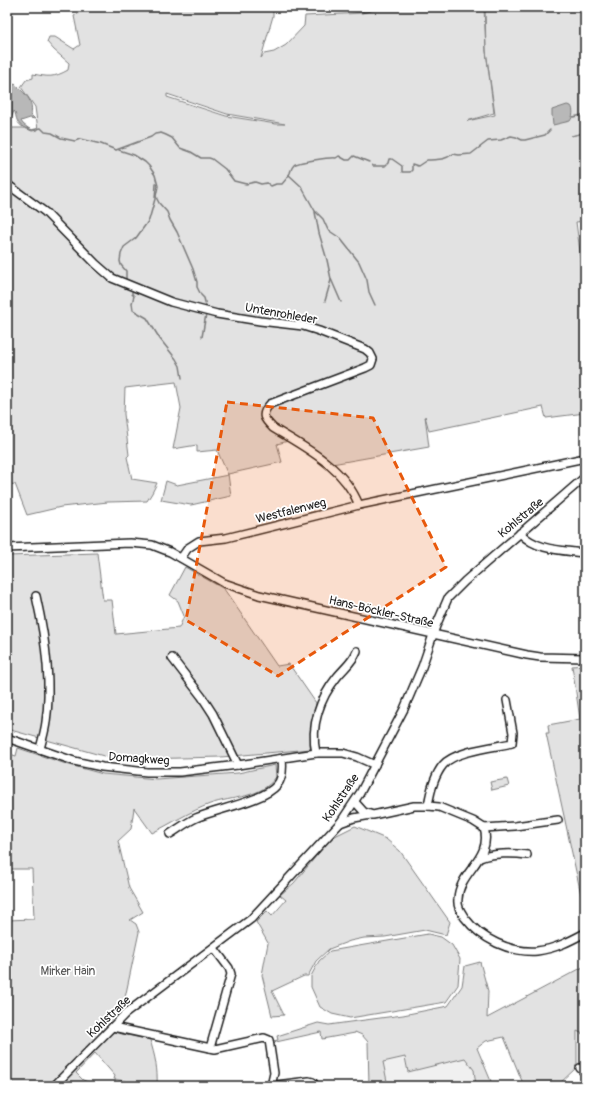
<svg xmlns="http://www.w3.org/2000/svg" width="592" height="1093" viewBox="0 0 592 1093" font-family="Pangolin,sans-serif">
<rect width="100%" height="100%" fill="#fff"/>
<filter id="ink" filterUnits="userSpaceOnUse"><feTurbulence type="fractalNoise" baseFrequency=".025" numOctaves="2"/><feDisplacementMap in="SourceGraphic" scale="8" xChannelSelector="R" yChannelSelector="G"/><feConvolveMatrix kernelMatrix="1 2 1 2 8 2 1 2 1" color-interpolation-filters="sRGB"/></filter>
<g filter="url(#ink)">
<path fill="#f0f0f0" d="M405 1057 408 1072 465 1057 474 1070 476 1086H388L383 1062Z"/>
<g fill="#e2e2e2" stroke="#7f7f7f" fill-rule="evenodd">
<path d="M88 7H273V16L261 58 264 54 274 52 286 45 304 26 305 16 362 13 387 7H484L486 51 494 113 467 121 495 115 486 51 485 7H585V132L571 136 585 133V221L576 222 585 288V413L546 418 543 407 429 431 425 416 429 447 332 464 324 455 296 439 277 444 282 462 228 474 231 496 191 505 161 500 166 481 177 485 228 475 217 450 197 452V445L173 449 181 408 176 382 125 388 124 414 129 455 127 457 132 479 157 483 152 493 147 501 108 502 61 507 27 515 15 484 7 485V188L46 218 37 202 7 180V128H25L32 131 38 130 35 107 21 87 26 80 33 78V74C48 77 54 78 68 70L69 63 54 50 47 42 49 37H55L74 49 80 45 74 16ZM167 94 227 114 285 124H276L226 116 167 97Z"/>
<path d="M345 7H384C371 10 358 15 345 9Z"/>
<path d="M97 553 103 600H112L116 634 179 628 184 616 178 601 170 595 185 567 224 589 277 666 289 664 316 703 311 731V749L221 757 140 759 111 758 7 729V556Z"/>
<path d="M585 665V913L546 733H549L548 725 580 719 572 666Z"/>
<path d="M18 748 66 764 103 774 156 779 238 773 275 765 276 777C260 799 233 796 210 804 191 811 170 824 152 833L134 808 131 829 118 841 129 888 143 912 130 920 136 924 139 932 122 1012 104 1030 150 1040C155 1056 158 1069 157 1086H150L114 1079 115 1076 95 1053 76 1073 83 1080 98 1086H7V920L34 919 32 869H7V753L16 756Z"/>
<path d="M507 779 509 786 492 790 490 782Z"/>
<path d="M355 826 386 839 400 851 450 922 446 935 425 930 385 937 364 938 350 941 329 949 316 961 308 976H304L272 991 284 1015 272 1016 262 975 268 943 256 922 267 911 272 916 286 900 280 895 294 883 331 838Z"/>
<path d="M428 934 441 937 452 945 460 959 458 985 446 1002 350 1018 332 1014 320 1007 311 987V976L319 961 330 951Z"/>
<path d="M480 962 488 991 487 1018 585 966V1035L577 1031V1067L557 1086H524L504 1037 486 1041 477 1048 493 1086H476L474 1070 465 1058 408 1072 405 1057 383 1062 388 1086H369L368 1042 362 1035 355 1032V1033L322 1039 321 1032 276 1042 273 1045V1041L278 1040 277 1036 318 1023 329 1025 350 1022 403 1015 448 1006 462 986 465 966Z"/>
</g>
<g fill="#b8b8b8" stroke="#7a7a7a">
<path d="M15 84C25 94 34 100 31 115L35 119 30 118 21 121 23 124 28 128 27 129C18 125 17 122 15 112L14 111 9 124 7 125V88Z"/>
<path d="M567 105 571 106C574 110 573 117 570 121L553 125 552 115V110Z"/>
</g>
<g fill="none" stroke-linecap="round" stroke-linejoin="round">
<g stroke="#7a7a7a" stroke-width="1.5">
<path d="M573 117 582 115 585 113"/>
<path d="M27 128 32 130 41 128 45 132 52 133 61 138 75 141 80 139 101 144 116 150 151 137 155 134 161 133 166 135 172 138 180 148 191 152 201 158H209L212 159 225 169 234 181 246 184 255 182 261 184 267 183 271 186 276 184H282C285 181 288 177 290 173 291 170 291 168 294 165 297 162 331 157 336 158L339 156 346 160H350L354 156 369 162"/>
<path d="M119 150 134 155 145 162 149 166 155 175 158 186 156 196 157 199 159 203 167 212 170 220 177 232 193 269 197 282V287L201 295 204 298 206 306 209 308"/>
<path d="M372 165 373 166H385L388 163 389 159H392L402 166V172H410L412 170V164L418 166 427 160C438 159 443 161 453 154L459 155 471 154 488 141 501 140 511 136 516 137 522 140H525L545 135 550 130"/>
<path d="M289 175 301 186 315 211 323 219 328 230 340 238 359 262 367 280 369 292 375 305"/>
<path d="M315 212 319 233 327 260 331 279 341 302"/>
<path d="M126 280V271L121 265 120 261 121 254 124 247 136 238 149 220 155 199 156 184"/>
<path d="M132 292V294L134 296 132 303 133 310 147 318 160 339 176 359 180 366 182 378"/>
<path d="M325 301 331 280"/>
<path d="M202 337 206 314"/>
</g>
<g stroke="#1c1c1c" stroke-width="10">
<g id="minor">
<path d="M7 184 45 212 96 264 112 278 171 302 217 314 260 321 303 326 319 331 365 349 370 353 373 359 371 365 365 368 270 404C260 415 264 419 273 428 306 448 344 467 359 505"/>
<path d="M585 272V274"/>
<path d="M520 533C537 551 562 550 585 553"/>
<path d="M7 548 130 543 152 545 170 552 224 583 259 595 527 655 540 657 585 658"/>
<path d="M181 558 188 548 199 541 226 538 359 505 585 458"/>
<path d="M36 596C45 636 52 681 46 722 45 731 42 740 40 749"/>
<path d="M172 658 202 697 213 714 238 765"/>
<path d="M7 738 74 761 102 767 147 772H180L238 765 316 753H343L357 757 375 765"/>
<path d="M316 753C310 726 320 698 337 677 345 667 352 663 357 651"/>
<path d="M355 802 364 812 373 815 414 806H428L439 807 473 821 484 828C493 859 459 871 458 899 457 907 461 912 465 918 481 939 510 953 537 951 555 949 570 941 585 933"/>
<path d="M428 806C430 793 434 776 443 765 454 751 495 747 512 743L513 733 507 700"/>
<path d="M340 823 354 818 371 815"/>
<path d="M484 828 515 826 558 820"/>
<path d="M170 834C178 829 187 822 196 818 217 809 264 801 277 785 283 778 283 768 282 759"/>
<path d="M480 858C493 853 513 853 527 855"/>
<path d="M113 1027 215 1049 264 1038 269 1040 274 1073 271 1086"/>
<path d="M210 1048 231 974 229 968 214 948"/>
<path d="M580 1068 585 1073"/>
<path d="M54 1086 125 1014 251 919 340 823 360 793 404 709 422 667 436 626 448 598 465 581 585 477"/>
<path d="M268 1086 309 1081 313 1082 315 1086"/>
</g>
</g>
<use href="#minor" stroke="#fff" stroke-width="7"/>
</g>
</g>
<path fill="#e8590c" fill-opacity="0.2" stroke="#e8590c" stroke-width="3" stroke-dasharray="8 5" stroke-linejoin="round" d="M227 402 373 418 446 567 278 676 186 620Z"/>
<g text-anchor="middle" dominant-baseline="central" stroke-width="3.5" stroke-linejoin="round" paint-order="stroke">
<g font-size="12" fill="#1c1c1c" stroke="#fff">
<text transform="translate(281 314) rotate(10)">Untenrohleder</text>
<text transform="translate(291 511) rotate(-14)">Westfalenweg</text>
<text transform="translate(521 518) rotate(-40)">Kohlstraße</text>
<text transform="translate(381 612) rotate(13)">Hans-Böckler-Straße</text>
<text transform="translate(139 759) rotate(4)">Domagkweg</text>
<text transform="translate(341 798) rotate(-56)">Kohlstraße</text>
<text transform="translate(109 1017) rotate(-43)">Kohlstraße</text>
</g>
<g font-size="12" fill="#575757" stroke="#fff">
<text x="68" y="971">Mirker Hain</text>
</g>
</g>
<rect width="592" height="1093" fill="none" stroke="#fff" stroke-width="24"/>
<rect x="12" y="12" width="568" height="1069" fill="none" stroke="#1c1c1c" stroke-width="1.5" filter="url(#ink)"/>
</svg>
